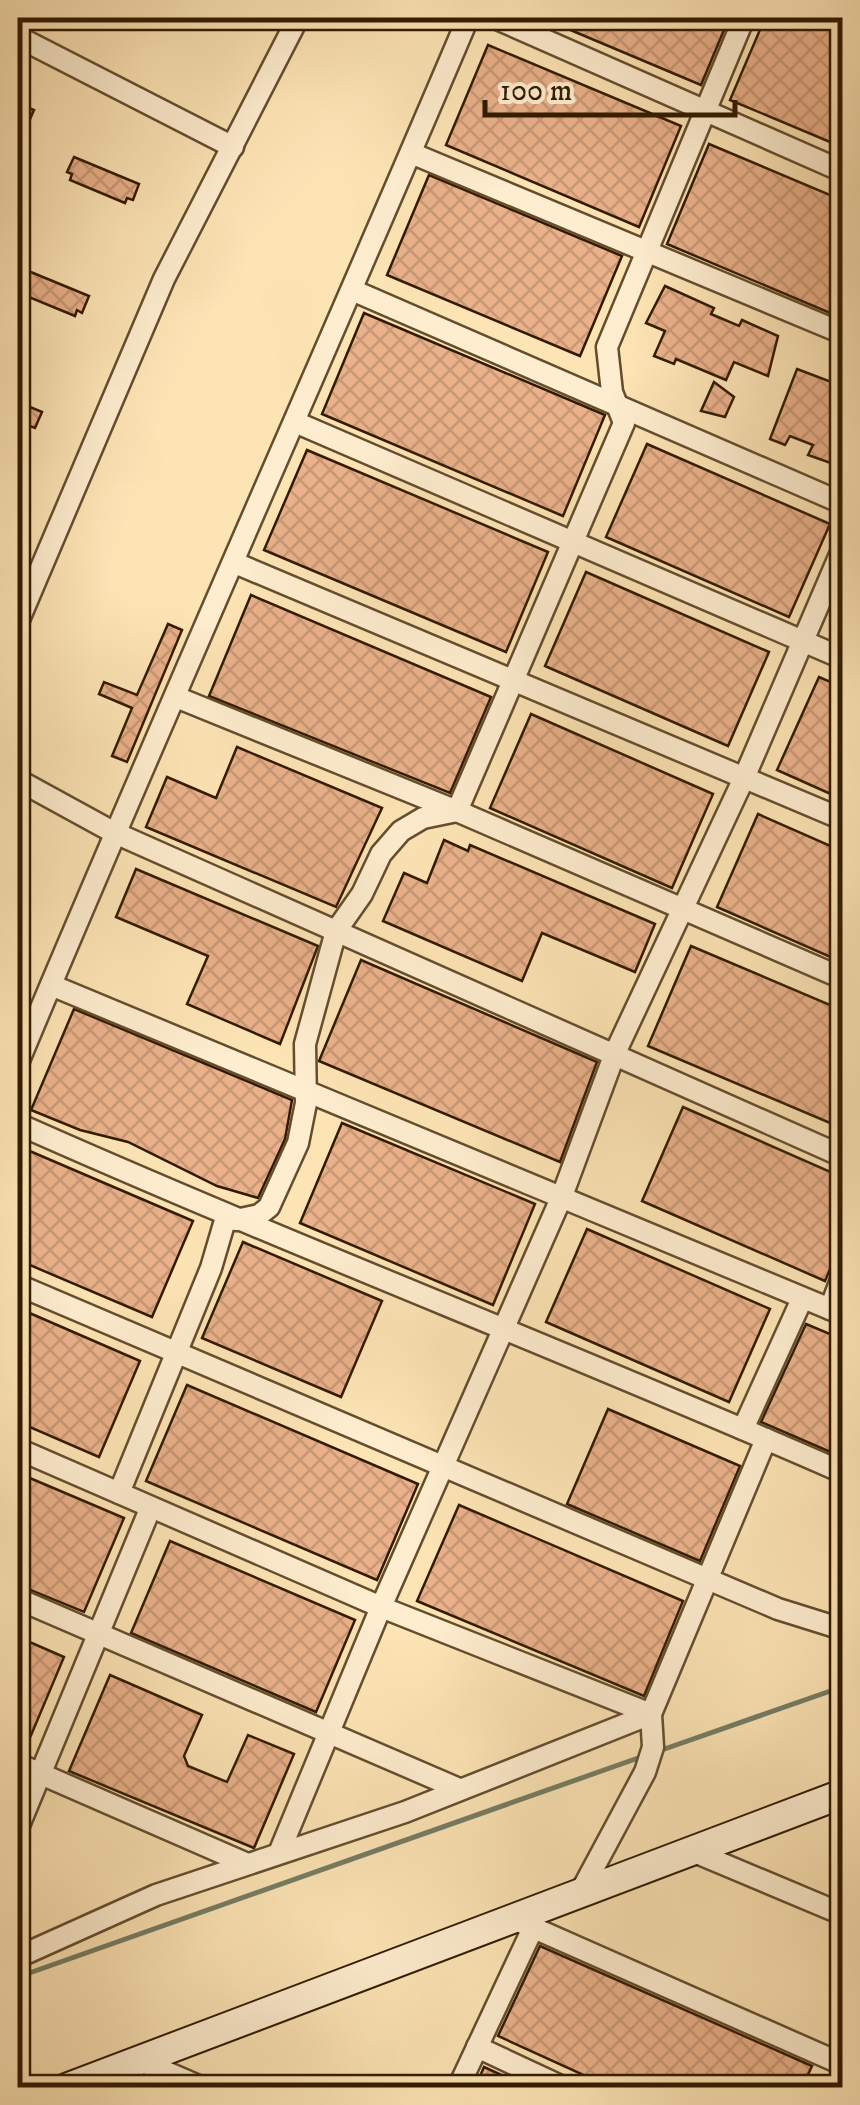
<svg xmlns="http://www.w3.org/2000/svg" width="860" height="2105" viewBox="0 0 860 2105" font-family="'IM FELL DW Pica',serif">
<defs>
<pattern id="building-cross-hatch" width="8" height="8" patternUnits="userSpaceOnUse" patternTransform="scale(2.5)"><rect width="8" height="8" fill="#eab18a"/><path d="M0 0l8 8M0 8l8-8" fill="none" stroke="#c99875"/></pattern>
</defs>
<rect width="100%" height="100%" fill="#fde4b5"/>
<filter id="stains"><feTurbulence type="fractalNoise" baseFrequency=".002" numOctaves="4"/><feColorMatrix values="0 0 0 0 .2 0 0 0 0 .09 0 0 0 0 .02 0 0 0 .5 -.17"/></filter>
<radialGradient id="worn" r=".72"><stop offset=".6" stop-color="#630" stop-opacity="0"/><stop offset="1" stop-color="#630" stop-opacity=".3"/></radialGradient>
<g fill="none" stroke-linecap="round" stroke-linejoin="round">
<g stroke="#747d64" stroke-width="5">
<path d="M656 1752 842 1687"/>
<path d="M18 1977 641 1757"/>
</g>
</g>
<g fill="url(#building-cross-hatch)" stroke="#311b00" stroke-width="2.5">
<path d="M542 18H729L701 85Z"/>
<path d="M765 18H814L842 29V147L730 100Z"/>
<path d="M488 45 681 126 639 227 446 145Z"/>
<path d="M18 104 34 110 27 126 18 122Z"/>
<path d="M709 144 842 200V318L667 244Z"/>
<path d="M74 157 139 184 133 200 127 198 125 203 70 180 72 174 67 172Z"/>
<path d="M429 175 622 256 580 356 387 275Z"/>
<path d="M21 268 89 296 82 313 77 310 75 316 19 293Z"/>
<path d="M665 286 714 308 711 314 739 326 742 320 778 336 768 376 734 362 726 380 676 359 674 364 654 356 665 331 646 323Z"/>
<path d="M364 313 605 415 563 516 322 414Z"/>
<path d="M797 369 834 383 832 388 842 393V467L808 455 813 445 790 436 785 445 770 439Z"/>
<path d="M714 382 734 397 725 417 701 411Z"/>
<path d="M18 402 42 412 35 428 30 426 28 431 18 427Z"/>
<path d="M647 444 830 524 789 617 606 537Z"/>
<path d="M307 450 548 552 506 652 264 550Z"/>
<path d="M586 572 769 652 728 746 545 666Z"/>
<path d="M251 595 491 697 450 793 209 696Z"/>
<path d="M168 624 182 630 127 762 112 756 132 708 99 694 104 682 137 695Z"/>
<path d="M819 677 842 687V799L777 770Z"/>
<path d="M531 714 713 794 672 888 490 808Z"/>
<path d="M237 747 382 808 336 907 146 827 167 777 216 798Z"/>
<path d="M758 814 842 851V962L717 907Z"/>
<path d="M444 840 468 851 470 845 655 924 635 972 542 933 522 981 383 921 404 873 427 883Z"/>
<path d="M136 869 318 946 280 1044 187 1004 208 956 116 917Z"/>
<path d="M691 946 842 1010V1128L648 1046Z"/>
<path d="M361 960 597 1062 560 1162 319 1061Z"/>
<path d="M74 1009 292 1100 285 1139 258 1198 217 1186 128 1142 80 1130 31 1110Z"/>
<path d="M683 1107 842 1177V1241L825 1281 642 1201Z"/>
<path d="M342 1123 535 1204 493 1305 300 1223Z"/>
<path d="M18 1146 193 1221 152 1317 18 1260Z"/>
<path d="M587 1229 770 1309 729 1402 546 1322Z"/>
<path d="M243 1242 382 1301 341 1397 202 1338Z"/>
<path d="M18 1308 140 1361 99 1457 18 1422Z"/>
<path d="M806 1324 842 1339V1457L761 1422Z"/>
<path d="M187 1385 418 1484 377 1580 146 1481Z"/>
<path d="M608 1409 740 1466 700 1561 567 1504Z"/>
<path d="M18 1473 124 1518 84 1612 18 1585Z"/>
<path d="M459 1505 683 1601 644 1696 417 1601Z"/>
<path d="M170 1541 355 1620 316 1712 131 1633Z"/>
<path d="M18 1637 64 1657 24 1752 18 1750Z"/>
<path d="M110 1675 202 1715 184 1756 188 1766 227 1782 248 1735 294 1754 254 1848 69 1771Z"/>
<path d="M540 1946 812 2066 802 2088H612L498 2036Z"/>
<path d="M484 2067 530 2088H475Z"/>
</g>
<g fill="none" stroke-linecap="round" stroke-linejoin="round">
<g stroke="#644d2d" stroke-width="25">
<g id="street">
<path d="M495 18 842 171"/>
<path d="M18 37 233 147"/>
<path d="M411 153 842 333"/>
<path d="M352 290 842 503"/>
<path d="M295 422 842 658"/>
<path d="M235 563 842 819"/>
<path d="M18 622 164 279 298 18"/>
<path d="M176 697 457 811 842 978"/>
<path d="M18 780 113 832 842 1156"/>
<path d="M51 985 842 1314"/>
<path d="M18 1063C164 713 320 367 468 18"/>
<path d="M18 1124C290 1245 569 1352 842 1472"/>
<path d="M236 1220 259 1215 269 1207 298 1143 306 1103 305 1044 336 931 362 894 381 854 401 831 423 818 457 811 624 423 612 392 607 347 744 18"/>
<path d="M18 1285 778 1609 842 1629"/>
<path d="M830 1309 842 1277"/>
<path d="M743 1429 802 1299"/>
<path d="M18 1449 381 1607 651 1714 405 1812 156 1895 18 1957"/>
<path d="M119 1493 211 1268 226 1217"/>
<path d="M18 1599 459 1789"/>
<path d="M18 1764 245 1863"/>
<path d="M18 1828 150 1509"/>
<path d="M692 1851 842 1914"/>
<path d="M279 1853 381 1607 562 1196 615 1053 744 778 842 550"/>
<path d="M579 1895 645 1772 653 1747 651 1714 766 1439"/>
<path d="M511 1918 842 2064"/>
<path d="M477 2047 565 2088"/>
<path d="M136 2059 203 2088"/>
<path d="M458 2088 533 1928"/>
</g>
</g>
<g stroke="#311b00" stroke-width="32">
<path id="secondary" d="M66 2088 842 1794"/>
</g>
<use href="#street" stroke="#feedcf" stroke-width="20"/>
<use href="#secondary" stroke="#feedcf" stroke-width="28"/>
</g>
<rect width="860" height="2105" fill="none" stroke="#fde4b5" stroke-width="60"/>
<rect x="20" y="20" width="820" height="2065" fill="none" stroke="#311b00" stroke-width="5"/>
<rect x="30" y="30" width="800" height="2045" fill="none" stroke="#311b00" stroke-width="2.5"/>
<path d="M485 100v15h250v-15" fill="none" stroke="#311b00" stroke-width="5"/>
<text x="500" y="100" font-size="30" fill="#311b00" stroke="#feedcf" stroke-width="8" paint-order="stroke">100 m</text>
<rect width="100%" height="100%" filter="url(#stains)"/>
<rect width="100%" height="100%" fill="url(#worn)"/>
</svg>
